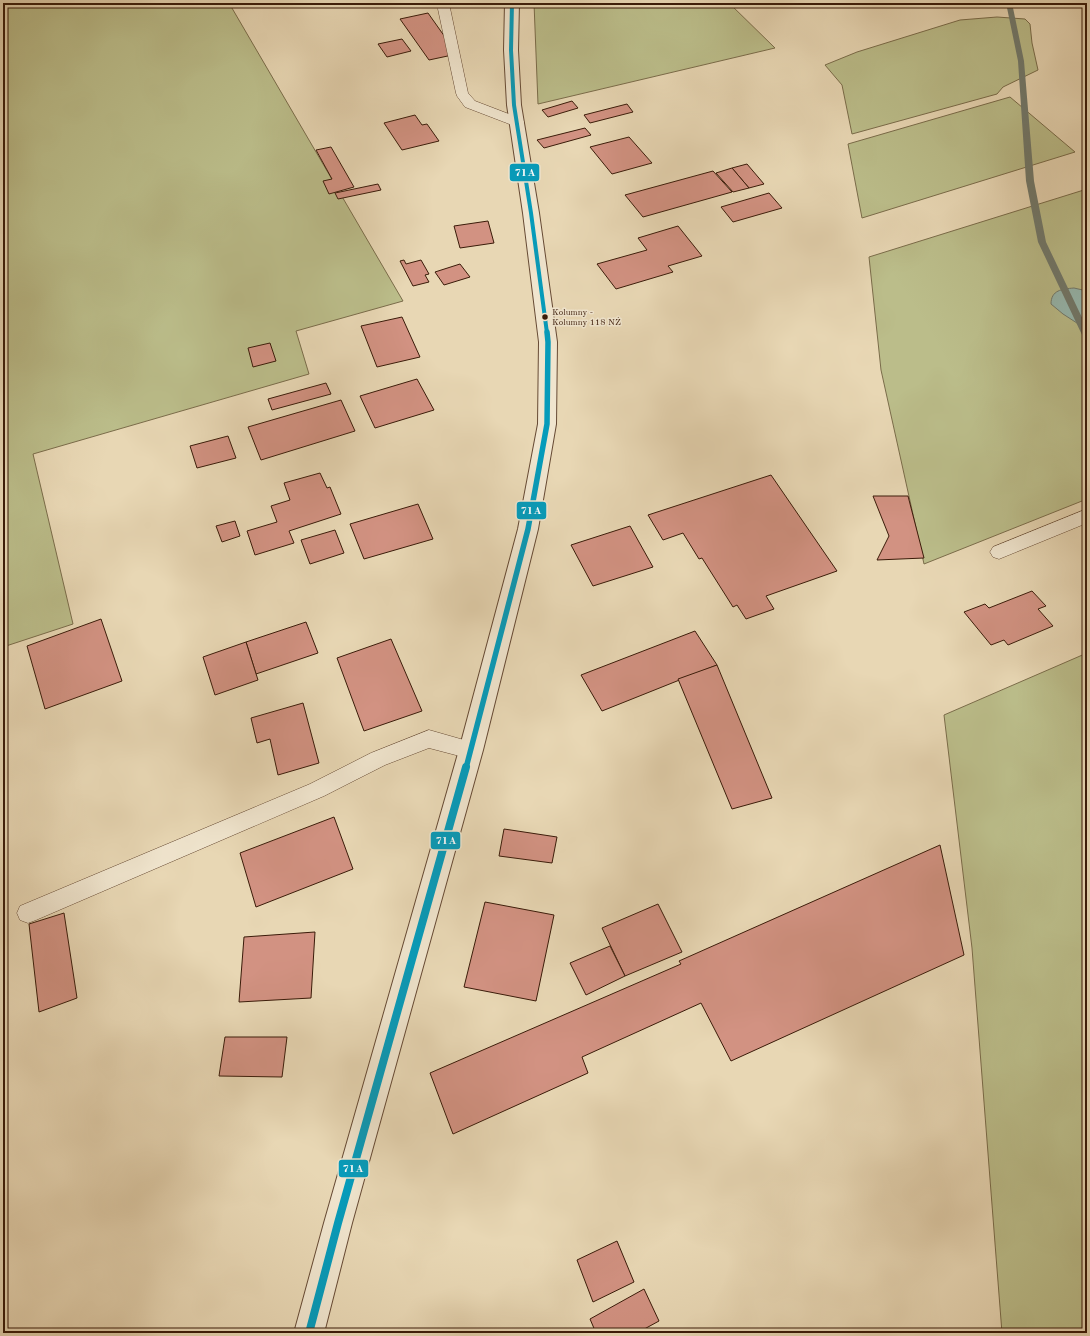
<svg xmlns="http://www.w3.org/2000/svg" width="1090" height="1336" viewBox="0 0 1090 1336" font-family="'Old Standard TT',serif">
<rect width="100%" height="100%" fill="#e8d7b4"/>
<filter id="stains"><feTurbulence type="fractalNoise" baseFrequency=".005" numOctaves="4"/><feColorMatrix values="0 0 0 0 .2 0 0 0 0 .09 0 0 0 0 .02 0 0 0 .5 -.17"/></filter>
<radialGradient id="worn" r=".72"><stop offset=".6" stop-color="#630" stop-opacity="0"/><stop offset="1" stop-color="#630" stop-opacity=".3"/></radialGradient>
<g fill="#bbbd8a" stroke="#7a6c4a">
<path d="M3 3H229L403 301 296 331 309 374 33 454 73 624 3 647Z"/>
<path d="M534 3H729L775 48 538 104Z"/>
<path d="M997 17 1025 19 1030 24 1032 43 1038 70 1003 87 997 94 852 134 842 85 825 65 857 52 960 20Z"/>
<path d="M1010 97 1075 152 862 218 848 144Z"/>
<path d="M1087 189V499L924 564 881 370 869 257Z"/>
<path d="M1087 653V1333H1002L972 948 944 715Z"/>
</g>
<path fill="#97b9b0" stroke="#727a6d" d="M1074 288 1087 291V323L1080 325 1063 314 1051 304C1051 290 1062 289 1074 288Z"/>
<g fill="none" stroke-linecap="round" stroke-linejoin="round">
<path fill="#727a6d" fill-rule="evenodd" d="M1006 3H1012L1024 61 1034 181 1046 242 1087 328V340L1083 337 1038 242 1026 181 1018 61Z"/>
</g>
<g fill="#d29282" stroke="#3a1b09">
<path d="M428 13 457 54 429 60 400 19Z"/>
<path d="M402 39 411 51 387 57 378 44Z"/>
<path d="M572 101 578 108 548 117 542 110Z"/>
<path d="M627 104 633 112 590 123 584 115Z"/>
<path d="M415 115 422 125 427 124 439 141 402 150 384 123Z"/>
<path d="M585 128 591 135 544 148 537 140Z"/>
<path d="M629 137 652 163 612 174 590 147Z"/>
<path d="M331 147 354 187 329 194 323 181 332 179 316 150Z"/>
<path d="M747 164 764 184 749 188 732 168Z"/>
<path d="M732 168 749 188 733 192 716 173Z"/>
<path d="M713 171 732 192 643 217 625 195Z"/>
<path d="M378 184 381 190 338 199 335 193Z"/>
<path d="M769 193 782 208 733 222 721 207Z"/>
<path d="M488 221 494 243 460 248 454 226Z"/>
<path d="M678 226 702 256 668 266 673 272 616 289 597 264 647 250 638 238Z"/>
<path d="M404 260 406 264 421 260 429 274 425 275 429 282 413 286 400 261Z"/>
<path d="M460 264 470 277 444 285 435 272Z"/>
<path d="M402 317 420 357 377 367 361 326Z"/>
<path d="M270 343 276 361 253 367 248 348Z"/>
<path d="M417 379 434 410 375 428 360 396Z"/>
<path d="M326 383 331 394 272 410 268 399Z"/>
<path d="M341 400 355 431 261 460 248 427Z"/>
<path d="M228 436 236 458 197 468 190 446Z"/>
<path d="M320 473 327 488 330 487 341 514 289 531 294 543 255 555 247 531 277 522 271 506 290 500 284 483Z"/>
<path d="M771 475 837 571 766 596 774 609 746 619 737 605 733 607 702 558 699 559 683 533 663 540 648 515Z"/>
<path d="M873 496H908L924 558 877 560 889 536Z"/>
<path d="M418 504 433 539 364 559 350 524Z"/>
<path d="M235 521 240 536 222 542 216 526Z"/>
<path d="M630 526 653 567 593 586 571 545Z"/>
<path d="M335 530 344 553 310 564 301 540Z"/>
<path d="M1032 591 1046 606 1038 609 1053 626 1008 645 1004 640 991 645 964 612 985 604 989 608Z"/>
<path d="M101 619 122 681 45 709 27 646Z"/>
<path d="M306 622 318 653 256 674 246 642Z"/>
<path d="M695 631 717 665 602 711 581 675Z"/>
<path d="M391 639 422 711 364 731 337 658Z"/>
<path d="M246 642 258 680 215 695 203 657Z"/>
<path d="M717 665 772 798 732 809 678 679Z"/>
<path d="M303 703 319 763 278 775 270 739 257 743 251 718Z"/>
<path d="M334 817 353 869 256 907 240 853Z"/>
<path d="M504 829 557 837 552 863 499 856Z"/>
<path d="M940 845 964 955 731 1061 701 1003 582 1057 588 1073 453 1134 430 1073 681 964 679 961Z"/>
<path d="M485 902 554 915 536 1001 464 987Z"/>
<path d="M658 904 682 952 625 976 602 928Z"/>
<path d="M64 913 77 998 39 1012 29 924Z"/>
<path d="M315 932 311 998 239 1002 244 937Z"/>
<path d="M610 946 625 976 586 995 570 963Z"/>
<path d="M225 1037H287L282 1077 219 1076Z"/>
<path d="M617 1241 634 1282 593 1302 577 1260Z"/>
<path d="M644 1289 659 1321 637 1333H596L590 1319Z"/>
</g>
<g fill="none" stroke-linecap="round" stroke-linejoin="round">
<g stroke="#664a34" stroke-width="1">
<g id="service">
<path d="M433 3H446L450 8 468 93 475 101 522 119 524 122 522 125H512L465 107 457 96 456 93 438 9Z"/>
<path d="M1087 509V523L999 559 993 557 990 552 993 547Z"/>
<path d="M429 730 478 744 481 750 478 756 471 759 429 748 385 765 324 796 36 920 28 923 20 920 17 913 20 906 310 784 371 753Z"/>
</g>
</g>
<g stroke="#664a34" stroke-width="2">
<path id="tertiary" d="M505 3H519L518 50 521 105 539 213 557 342 556 424 538 529 483 750 352 1223 324 1333H294L324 1223 459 750 518 529 538 424 539 342 523 213 507 105 504 50Z"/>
</g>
<use href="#service" fill="#f0e5ce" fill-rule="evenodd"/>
<use href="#tertiary" fill="#f0e5ce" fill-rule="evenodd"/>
<g stroke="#f0e5ce" stroke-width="6">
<path id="bus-1-far2" d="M512 3 511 50 514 105 531 213 547 333"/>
</g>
<g stroke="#f0e5ce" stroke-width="8">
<path id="bus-1-far1" d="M466 768 528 529 547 424 548 342 547 332"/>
</g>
<g stroke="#f0e5ce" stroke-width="10">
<path id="bus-1" d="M309 1333 338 1223 466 767"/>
</g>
<use href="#bus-1-far2" stroke="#069bba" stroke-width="4"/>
<use href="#bus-1-far1" stroke="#069bba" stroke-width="5.5"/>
<use href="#bus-1" stroke="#069bba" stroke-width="8"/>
</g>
<circle fill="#3a1b09" stroke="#f0e5ce" stroke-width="1.5" cx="545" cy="317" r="3.5"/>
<g text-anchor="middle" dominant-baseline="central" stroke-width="3" stroke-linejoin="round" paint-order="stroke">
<g font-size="9" fill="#3a1b09" stroke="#f0e5ce" text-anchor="start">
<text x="552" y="312">Kolumny -<tspan x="552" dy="10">Kolumny 118 NŻ</tspan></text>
</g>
</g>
<g stroke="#f0e5ce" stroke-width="1.5">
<rect x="509" y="163" width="31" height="19" rx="4" fill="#069bba"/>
<rect x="516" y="501" width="31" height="19" rx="4" fill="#069bba"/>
<rect x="430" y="831" width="31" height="19" rx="4" fill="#069bba"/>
<rect x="338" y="1159" width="31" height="19" rx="4" fill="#069bba"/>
</g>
<g font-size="11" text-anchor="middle" font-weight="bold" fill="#fff">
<text x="525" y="176">71A</text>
<text x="531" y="514">71A</text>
<text x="446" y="844">71A</text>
<text x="353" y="1172">71A</text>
</g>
<rect width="1090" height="1336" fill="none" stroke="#e8d7b4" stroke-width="16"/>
<rect x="4" y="4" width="1082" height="1328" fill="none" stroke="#3a1b09" stroke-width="2"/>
<rect x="8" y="8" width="1074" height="1320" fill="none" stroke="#3a1b09"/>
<rect width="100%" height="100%" filter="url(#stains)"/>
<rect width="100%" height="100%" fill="url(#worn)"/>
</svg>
